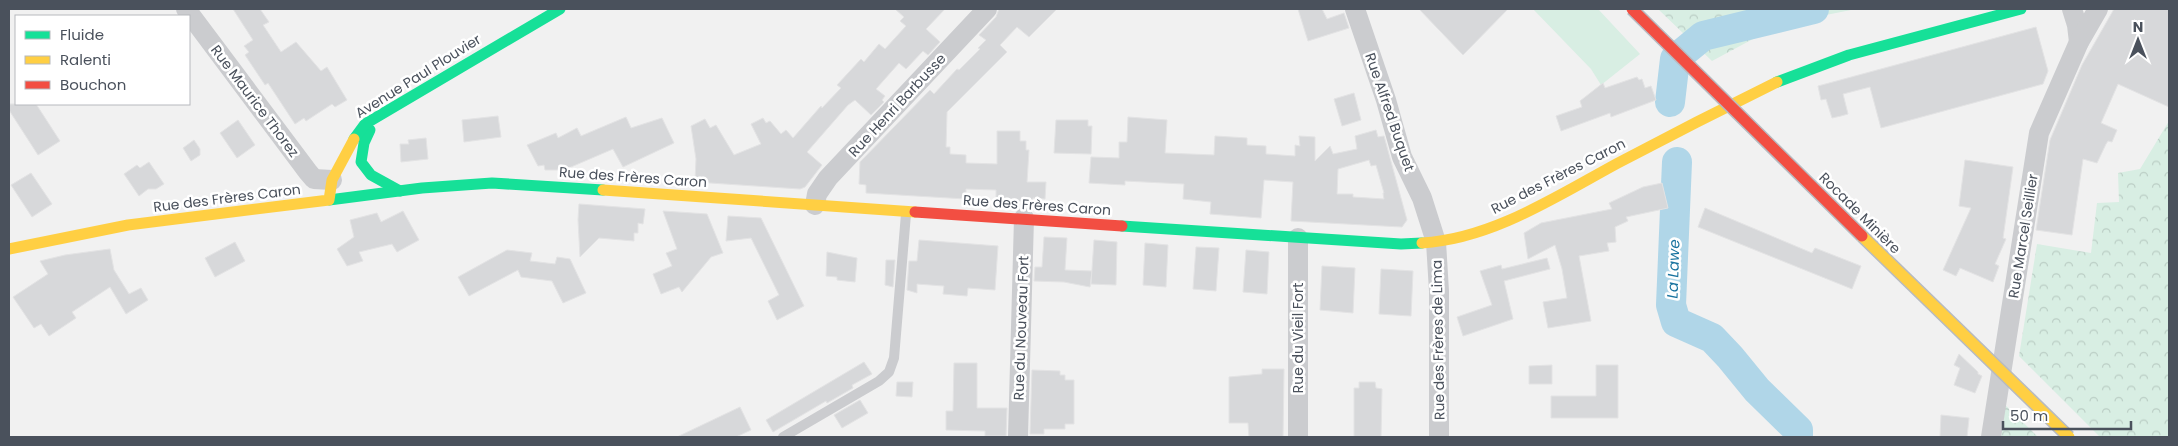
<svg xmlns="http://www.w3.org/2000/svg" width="2178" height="446" viewBox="0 0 2178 446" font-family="Poppins,sans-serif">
<defs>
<pattern id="forest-crowns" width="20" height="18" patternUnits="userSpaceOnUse" patternTransform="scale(1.25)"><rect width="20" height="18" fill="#d8eee3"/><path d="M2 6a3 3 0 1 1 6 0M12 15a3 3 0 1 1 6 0" fill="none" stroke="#bbcec5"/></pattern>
</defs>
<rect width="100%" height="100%" fill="#f1f1f1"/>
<path fill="#d8eee3" d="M1533 9H1598L1640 54 1601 85 1591 69Z"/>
<g fill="url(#forest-crowns)">
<path d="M1658 9H1856L1821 16 1753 39 1712 61Z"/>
<path d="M2169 121V437H2100L2019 356 2037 244 2091 253 2097 203 2119 202 2118 173 2140 169Z"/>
<path d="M2002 402 2038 437H1997Z"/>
</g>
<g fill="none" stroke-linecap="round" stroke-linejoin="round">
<g stroke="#b0d6e8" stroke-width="30">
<path d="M1670 102 1675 59 1703 36 1814 9"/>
<path d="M1677 162 1671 305 1676 322 1712 338 1730 357 1757 390 1798 430V437"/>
</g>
</g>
<g fill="#d7d8da" stroke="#e3e3e4" fill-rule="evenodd">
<path d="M233 9H260L269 22 263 25 281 52 296 42 321 71 327 67 347 100 335 107 332 104 306 121 304 118 295 124 268 83 265 85 245 55 249 52 244 46 253 40Z"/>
<path d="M895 9H945L926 29 940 42 928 55 923 51 906 69 899 63 876 89 885 96 882 100 884 102 871 115 855 100 848 105 807 152 822 165 805 187 800 189 695 182 696 159 691 126 705 119 710 128 716 125 734 155 761 144 751 124 763 118 766 123 770 121 781 134 786 130 793 138 821 106 822 108 841 88 837 85 861 59 864 62 879 44 885 49 906 26 900 21 904 17Z"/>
<path d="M999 9H1057L1029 37 1017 27 1000 45 1007 52 947 112 946 147H950V154L966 155V163L997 164V131H1020V141H1026V150H1029L1027 182H1046L1045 199 1033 198V201H996V190L966 189V199L866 193V185L859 184 860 162 930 90 934 94 957 69 959 70 980 49 978 48 986 40 979 35 996 17Z"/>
<path d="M1298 9H1322L1327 19 1344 13 1349 28 1308 41Z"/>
<path d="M1419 9H1508L1463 55Z"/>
<path d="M2114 9H2169V107L2118 84 2101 123 2117 130 2112 142 2108 141 2106 144 2097 163 2083 159 2072 235 2036 230 2050 140 2082 65Z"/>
<path d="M2036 27 2048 71 2043 84 1881 128 1870 87 1843 94 1848 114 1841 116 1832 118 1826 99 1821 100 1818 86Z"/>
<path d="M1637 77 1639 80 1642 79 1645 88 1651 86 1656 100 1611 117 1610 113 1561 131 1556 116 1582 107 1580 101 1603 83 1605 88Z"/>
<path d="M1354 93 1361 120 1342 126 1334 99Z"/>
<path d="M9 104H36L60 141 38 155 9 110Z"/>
<path d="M498 116 501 137 464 142 462 120Z"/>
<path d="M626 117 631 128 662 118 674 143 623 167 613 149 564 170H545L544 165 538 166 527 145 556 133 558 138 577 128 581 136Z"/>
<path d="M1128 117 1167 120 1165 153 1214 155 1215 136 1247 138V145L1266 146V154L1295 156V145L1300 146 1299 136 1315 137V161L1330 146 1333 154 1357 149 1355 136 1376 130 1378 137 1384 136 1407 220 1402 227 1291 221 1293 182 1264 180 1261 218 1210 214 1211 202 1183 199 1184 184 1125 181V185L1089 183 1091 157 1119 158V142H1127ZM1369 160 1371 166 1376 165 1384 193H1383L1384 199 1353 197V194H1337L1338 169Z"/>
<path d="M238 120 255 145 237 158 220 133Z"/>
<path d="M1056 120H1088V126H1092L1091 154 1054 153Z"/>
<path d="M426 138 428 159 401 162 400 144H409L408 140Z"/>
<path d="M194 140 200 149V155L191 161 183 148Z"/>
<path d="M1965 160 2013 167 2003 238 2006 239 1995 264 1999 266 1993 282 1960 268 1956 276 1943 270 1971 208 1959 206Z"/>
<path d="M149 162 164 184 156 189H148L139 196 124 174 137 165 140 168Z"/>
<path d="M31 173 52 204 32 217 11 185Z"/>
<path d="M1662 183 1668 208 1626 217 1628 221 1615 227 1616 242 1607 243 1609 251 1579 256 1591 321 1548 328 1543 302 1567 298 1562 269 1555 245 1528 259 1524 233 1541 223 1612 209 1609 203 1643 187Z"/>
<path d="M579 204 645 209 643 224 638 223V233H634V241L599 238 580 257 578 220Z"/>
<path d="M1705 208 1812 253 1815 248 1861 266 1852 289 1698 227Z"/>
<path d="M403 211 419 240 397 252 392 244 359 252 363 261 347 266 337 249 354 237 350 220 377 213 381 222Z"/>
<path d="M663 211 707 214 723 253 711 257 682 292 679 287 661 294 653 274 672 266 666 253 677 249Z"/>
<path d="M728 216 761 218 804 306 777 320 768 301 779 295 751 238 726 241Z"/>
<path d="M1044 237 1067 238 1065 270 1092 271 1090 287 1064 282 1034 281 1035 267H1042Z"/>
<path d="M919 240 998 246 995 290 968 288 967 296 943 294 944 286 917 284V293L907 290 909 261H917Z"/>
<path d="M1094 240 1117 242 1116 285 1091 284Z"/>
<path d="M235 242 245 261 215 277 205 258Z"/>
<path d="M1145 243 1168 245 1166 287 1143 285Z"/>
<path d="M1196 247 1219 248 1216 291 1193 289Z"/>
<path d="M110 249 114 270 129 294 141 288 148 300 126 314 110 287 72 312 76 318 49 336 41 324 34 328 13 297 48 274 40 261 65 255Z"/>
<path d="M507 250 532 253 530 261 555 264 557 257 570 259 586 293 563 303 552 281 521 277 518 270 469 296 458 277Z"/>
<path d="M1246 250 1269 252 1267 294 1243 292Z"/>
<path d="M827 252 857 258 855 282 837 280V277L826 276Z"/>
<path d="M1547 258 1550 269 1504 281 1513 319 1463 336 1457 317 1492 305 1480 271 1501 265 1502 269Z"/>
<path d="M886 260H895L893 287 885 285Z"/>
<path d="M1322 266 1355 268 1353 313 1320 310Z"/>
<path d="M1381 269 1413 271 1411 316 1379 314Z"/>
<path d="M1959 354 1978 372V374L1982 376 1975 393 1954 385 1960 368 1954 365Z"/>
<path d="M864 362 872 374 852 385 853 388 827 403 826 401 773 432 766 420Z"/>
<path d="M954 363H977V408H1007L1006 436H985V431L946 430V411H953Z"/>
<path d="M1552 365V384H1529V366Z"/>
<path d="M1596 365H1618V418H1551V396H1596Z"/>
<path d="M1262 369H1284L1283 437H1249L1248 423H1229V377L1262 374Z"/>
<path d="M1032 370 1060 371V375H1065V380H1074V424H1065V429H1044V434H1030Z"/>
<path d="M897 382H913L912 397 896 396Z"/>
<path d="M1359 382H1375L1376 388 1382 389 1381 437H1354V388H1359Z"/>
<path d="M860 400 868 413 842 428 834 415Z"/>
<path d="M740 407 751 430 736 437H677Z"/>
<path d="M1941 415 1969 418 1967 437H1940Z"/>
</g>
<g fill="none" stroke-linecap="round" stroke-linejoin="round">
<path stroke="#cbcccf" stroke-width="10" d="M783 437 879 381 889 372 894 358 906 214"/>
<g stroke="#cbcccf" stroke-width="20">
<path d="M186 9 308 172 314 179 332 180"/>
<path d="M1355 9 1386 100 1402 157 1422 198 1436 242 1439 291V437"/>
<path d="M2072 9 2077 25 2079 42"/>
<path d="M815 205 817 194 828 178 987 9"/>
<path d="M1018 437 1024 218"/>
<path d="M1298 437V238"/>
<path d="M1991 437 2039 133 2079 42 2098 9"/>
</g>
<g stroke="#16e098" stroke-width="11">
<path d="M1777 82 1849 55 2021 9"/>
<path d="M370 130 364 143 361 162 371 175 400 191"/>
<path d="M354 139 365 124 560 9"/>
<path d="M329 200 422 188 492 183 603 190"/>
<path d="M1122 226 1401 244 1422 243"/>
</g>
<g stroke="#ffcf43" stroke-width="11">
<path d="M603 190 915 212"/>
<path d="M1422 243C1492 239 1557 196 1618 163 1671 135 1724 108 1777 82"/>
<path d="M9 249 128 225 329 200 332 180 354 139"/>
</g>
<path stroke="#f24e42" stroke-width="11" d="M915 212 1122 226"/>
<g stroke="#b7bac0" stroke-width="14" stroke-linecap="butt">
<path id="slow-bridge" d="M1862 236 2069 437"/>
</g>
<g stroke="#b7bac0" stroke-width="14" stroke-linecap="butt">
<path id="jam-bridge" d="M1632 9 1862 236"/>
</g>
<use href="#slow-bridge" stroke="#ffcf43" stroke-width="11"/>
<use href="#jam-bridge" stroke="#f24e42" stroke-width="11"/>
</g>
<g text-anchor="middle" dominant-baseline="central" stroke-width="5" stroke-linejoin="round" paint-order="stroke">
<g font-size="14" fill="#4a515c" stroke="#fff">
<text transform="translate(418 76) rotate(-32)">Avenue Paul Plouvier</text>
<text transform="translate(255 101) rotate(53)">Rue Maurice Thorez</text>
<text transform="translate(897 105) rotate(-47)">Rue Henri Barbusse</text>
<text transform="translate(1390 112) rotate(71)">Rue Alfred Buquet</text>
<text transform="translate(1558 176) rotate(-27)">Rue des Frères Caron</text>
<text transform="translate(633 177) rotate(4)">Rue des Frères Caron</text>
<text transform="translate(227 198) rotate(-7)">Rue des Frères Caron</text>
<text transform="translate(1037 205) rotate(4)">Rue des Frères Caron</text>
<text transform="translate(1860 213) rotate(45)">Rocade Minière</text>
<text transform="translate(2023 236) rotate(-81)">Rue Marcel Seillier</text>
<text transform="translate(1021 328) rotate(-88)">Rue du Nouveau Fort</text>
<text transform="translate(1298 338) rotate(-90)">Rue du Vieil Fort</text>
<text transform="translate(1438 340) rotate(-91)">Rue des Frères de Lima</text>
</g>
<g font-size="15" font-style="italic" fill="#19739f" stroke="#fff">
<text transform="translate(1673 269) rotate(-88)">La Lawe</text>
</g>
</g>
<rect width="2178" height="446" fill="none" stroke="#4a515c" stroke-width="20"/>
<rect x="15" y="15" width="175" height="90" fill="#ffffff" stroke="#b7b9be"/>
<rect x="25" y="31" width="25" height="8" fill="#16e098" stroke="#b7b9be"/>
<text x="60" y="40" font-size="15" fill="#4a515c">Fluide</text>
<rect x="25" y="56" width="25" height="8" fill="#ffcf43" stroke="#b7b9be"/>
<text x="60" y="65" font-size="15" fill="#4a515c">Ralenti</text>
<rect x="25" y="81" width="25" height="8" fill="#f24e42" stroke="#b7b9be"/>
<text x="60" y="90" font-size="15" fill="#4a515c">Bouchon</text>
<g transform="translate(2138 40)" stroke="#ffffff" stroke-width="4" paint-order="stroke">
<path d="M0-4L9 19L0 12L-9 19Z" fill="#4a515c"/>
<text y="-8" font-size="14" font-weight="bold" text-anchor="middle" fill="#4a515c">N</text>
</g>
<path d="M2003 421v8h128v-8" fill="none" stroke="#4a515c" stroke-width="2.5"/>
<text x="2010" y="421" font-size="15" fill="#4a515c" stroke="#ffffff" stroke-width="4" paint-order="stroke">50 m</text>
</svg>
